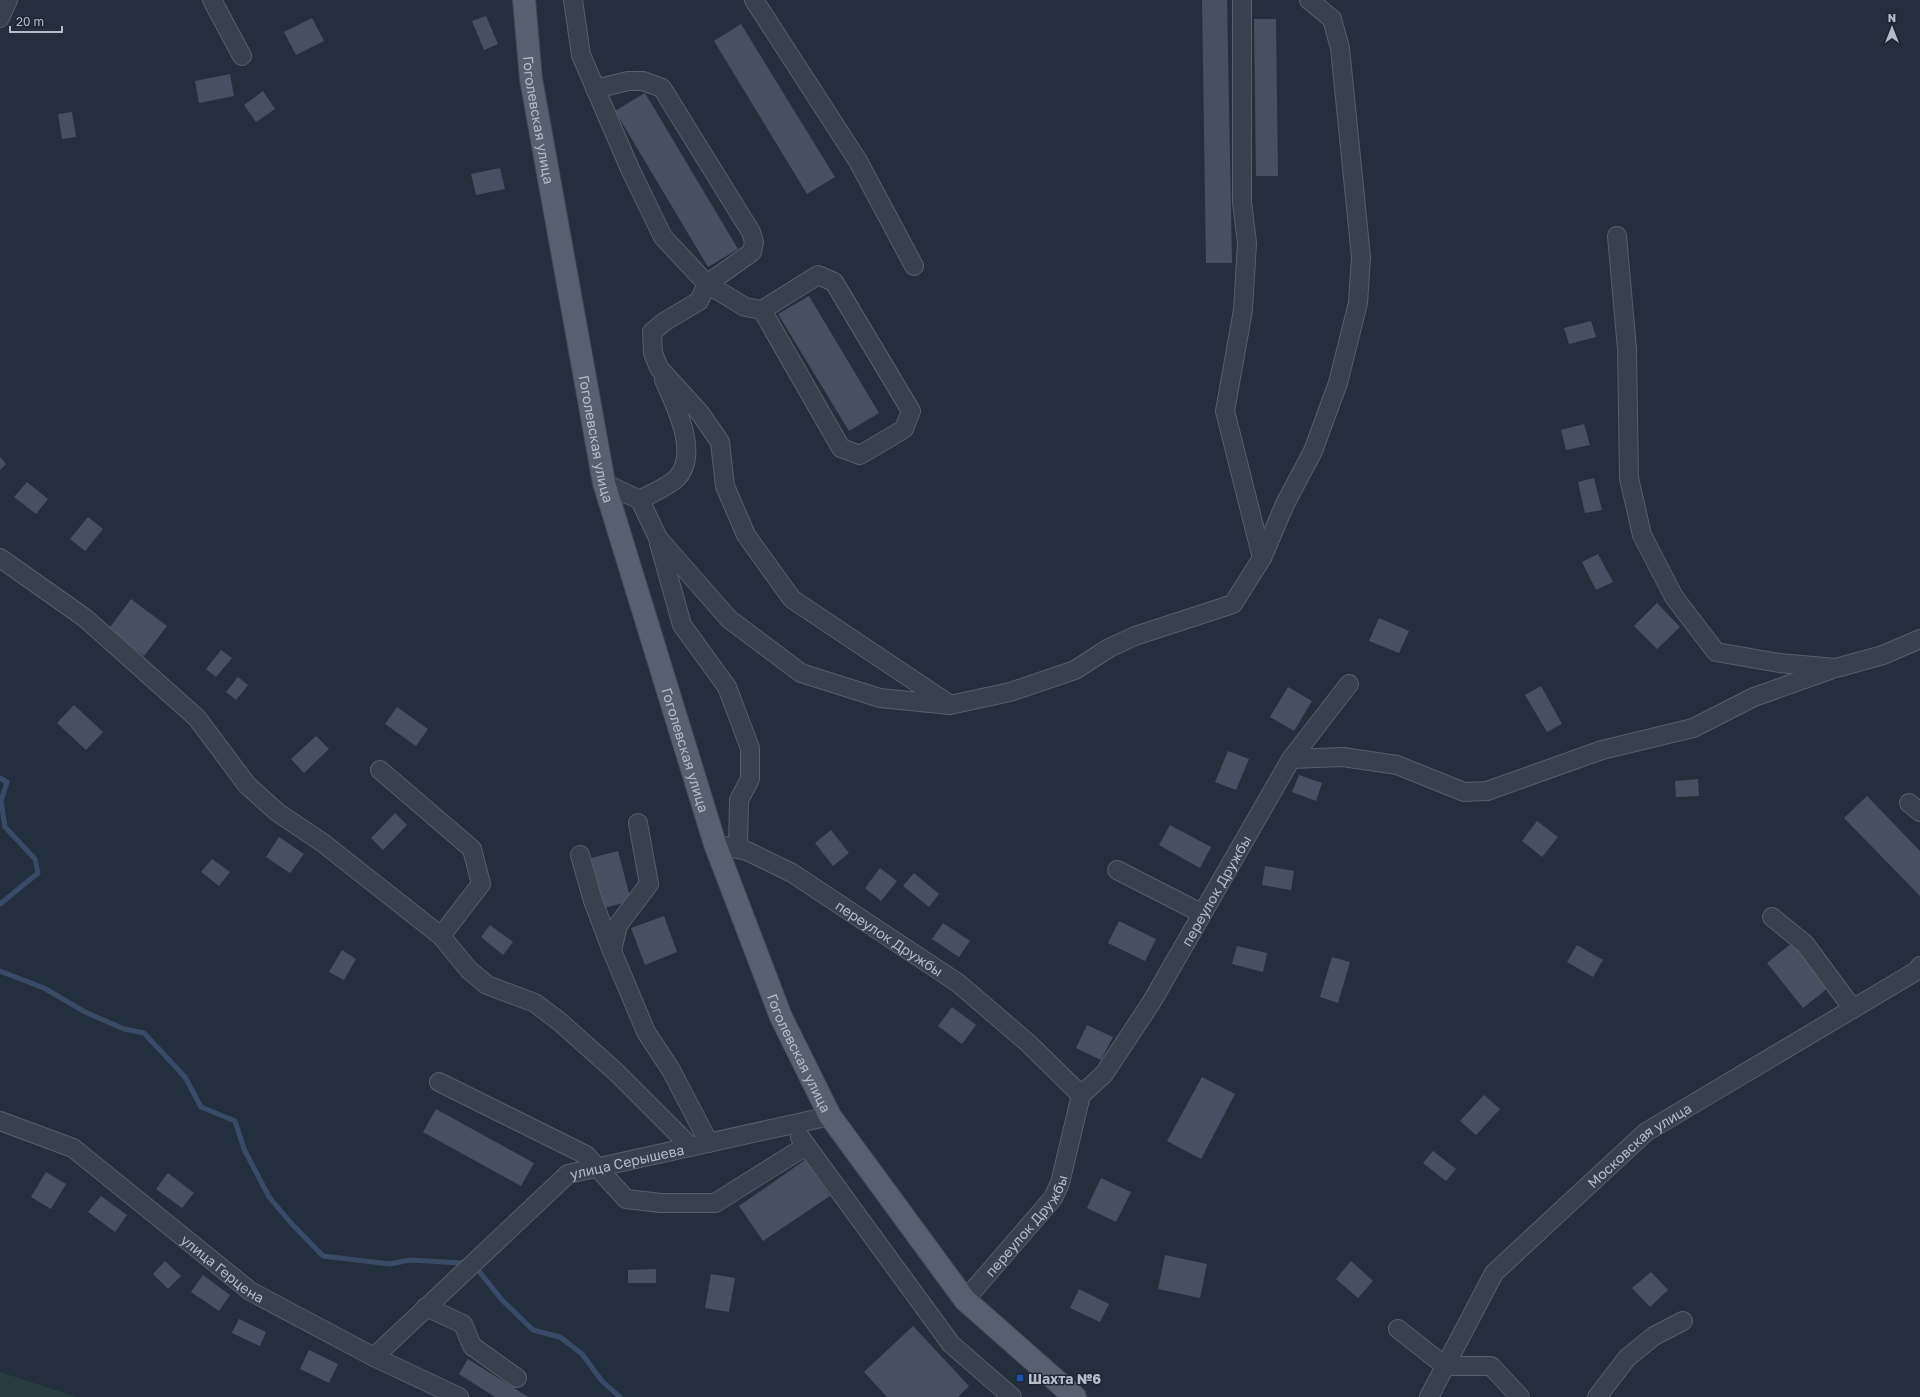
<svg xmlns="http://www.w3.org/2000/svg" width="1920" height="1397" viewBox="0 0 1920 1397" font-family="'Golos Text',sans-serif">
<rect width="100%" height="100%" fill="#242f3e"/>
<path fill="#263c3f" d="M0 1372 77 1397H0Z"/>
<g fill="none" stroke-linecap="round" stroke-linejoin="round">
<g stroke="#394c67" stroke-width="5">
<path d="M0 778 7 782 1 801 5 827 35 859 38 873 0 904"/>
<path d="M0 971 44 988 85 1012 124 1029 144 1033 185 1077 201 1107 235 1121 244 1149 269 1197 291 1223 323 1256 390 1264 410 1260 462 1263"/>
<path d="M478 1270 502 1300 533 1330 560 1337 582 1354 602 1381 620 1397"/>
</g>
</g>
<g fill="#455162">
<path d="M1202 0H1227L1232 263H1206Z"/>
<path d="M486 16 498 44 484 50 472 21Z"/>
<path d="M312 18 324 41 296 55 284 32Z"/>
<path d="M1254 19H1276L1278 176H1256Z"/>
<path d="M741 24 835 177 807 194 714 41Z"/>
<path d="M230 74 234 96 199 103 195 81Z"/>
<path d="M263 91 275 109 256 122 244 105Z"/>
<path d="M645 93 738 249 708 267 615 111Z"/>
<path d="M72 112 76 137 62 139 58 114Z"/>
<path d="M500 168 505 189 476 195 471 174Z"/>
<path d="M809 296 879 413 849 431 778 314Z"/>
<path d="M1591 321 1596 337 1569 344 1564 328Z"/>
<path d="M1584 424 1590 445 1566 450 1561 430Z"/>
<path d="M0 457 6 464 0 470Z"/>
<path d="M1594 478 1602 510 1585 513 1578 482Z"/>
<path d="M27 482 48 499 36 514 14 497Z"/>
<path d="M88 517 103 529 85 551 70 539Z"/>
<path d="M1598 554 1613 582 1596 590 1582 562Z"/>
<path d="M131 599 167 626 144 656 108 630Z"/>
<path d="M1657 603 1680 627 1657 649 1634 626Z"/>
<path d="M1379 618 1409 631 1399 653 1369 641Z"/>
<path d="M221 650 232 658 216 677 206 669Z"/>
<path d="M238 677 248 685 236 700 226 692Z"/>
<path d="M1541 686 1562 724 1547 732 1525 695Z"/>
<path d="M1288 687 1312 701 1294 731 1270 717Z"/>
<path d="M74 705 103 732 86 750 57 723Z"/>
<path d="M397 707 428 729 416 746 385 724Z"/>
<path d="M316 736 329 749 304 773 291 759Z"/>
<path d="M1228 751 1249 759 1236 790 1215 782Z"/>
<path d="M1299 775 1322 783 1316 801 1292 792Z"/>
<path d="M1698 779 1699 796 1676 797 1675 781Z"/>
<path d="M1867 796 1920 851V896L1844 818Z"/>
<path d="M395 813 407 825 383 850 371 838Z"/>
<path d="M1537 821 1558 837 1542 857 1522 841Z"/>
<path d="M1170 825 1211 847 1200 868 1159 845Z"/>
<path d="M831 830 849 853 833 866 815 843Z"/>
<path d="M279 837 304 854 290 873 266 857Z"/>
<path d="M618 851 631 901 604 908 591 858Z"/>
<path d="M212 859 230 872 219 886 201 872Z"/>
<path d="M1265 866 1294 871 1291 890 1262 885Z"/>
<path d="M880 868 897 881 881 901 865 888Z"/>
<path d="M914 873 939 894 929 907 903 886Z"/>
<path d="M664 916 677 952 645 965 631 928Z"/>
<path d="M1119 921 1156 939 1145 961 1108 943Z"/>
<path d="M943 923 970 941 959 957 932 939Z"/>
<path d="M490 925 513 942 503 955 481 937Z"/>
<path d="M1792 943 1828 988 1803 1008 1767 963Z"/>
<path d="M1577 945 1603 960 1593 977 1567 962Z"/>
<path d="M1237 946 1267 953 1263 972 1232 964Z"/>
<path d="M342 950 356 959 344 980 329 972Z"/>
<path d="M1332 957 1350 962 1338 1003 1320 997Z"/>
<path d="M952 1007 976 1025 962 1044 938 1026Z"/>
<path d="M1087 1025 1113 1037 1101 1060 1076 1048Z"/>
<path d="M1202 1077 1235 1094 1201 1159 1167 1141Z"/>
<path d="M1484 1095 1500 1109 1476 1135 1460 1121Z"/>
<path d="M436 1109 534 1163 521 1186 423 1132Z"/>
<path d="M1433 1151 1456 1169 1446 1181 1423 1163Z"/>
<path d="M805 1160 830 1196 763 1241 739 1206Z"/>
<path d="M46 1172 66 1184 51 1209 31 1197Z"/>
<path d="M168 1173 194 1193 182 1208 156 1189Z"/>
<path d="M1101 1178 1131 1192 1116 1222 1087 1208Z"/>
<path d="M101 1196 127 1215 115 1232 88 1212Z"/>
<path d="M1165 1255 1207 1264 1200 1298 1158 1289Z"/>
<path d="M165 1261 181 1276 168 1289 153 1274Z"/>
<path d="M1351 1261 1373 1281 1358 1298 1336 1279Z"/>
<path d="M656 1269V1283H628V1270Z"/>
<path d="M1651 1272 1668 1290 1650 1307 1632 1288Z"/>
<path d="M711 1274 735 1278 729 1312 705 1308Z"/>
<path d="M203 1275 230 1295 219 1311 191 1292Z"/>
<path d="M1079 1289 1109 1304 1100 1322 1070 1308Z"/>
<path d="M239 1319 266 1332 260 1346 232 1333Z"/>
<path d="M913 1326 969 1386 958 1397H887L864 1372Z"/>
<path d="M309 1350 338 1364 329 1383 300 1369Z"/>
<path d="M468 1359 528 1397H495L459 1374Z"/>
</g>
<g fill="none" stroke-linecap="round" stroke-linejoin="round">
<g stroke="#565f6c" stroke-width="20">
<g id="minor">
<path d="M212 0 242 56"/>
<path d="M573 0 581 55 630 169 663 237 707 284 745 307 762 310 841 448 860 455 904 429 911 411 834 282 818 275 762 310"/>
<path d="M754 0 858 161 914 266"/>
<path d="M1242 0V202L1247 243 1243 310 1225 411 1262 558"/>
<path d="M0 18 8 0"/>
<path d="M595 89 628 81H643L662 88 751 232 754 242 752 252 707 284 699 301 664 322 652 332 653 353 659 368 700 413 720 442 725 486 746 535 792 599 949 704"/>
<path d="M1617 236 1627 349 1629 478 1642 535 1674 597 1716 652 1779 663 1836 668 1883 655 1920 639"/>
<path d="M604 483 640 500 658 538 729 619 801 673 880 698 950 705 1010 692 1075 670 1109 648 1135 636 1233 604 1262 558 1285 504 1313 451 1338 383 1358 303 1361 257 1340 48 1332 19 1309 0"/>
<path d="M640 500C650 494 669 486 677 478 700 453 675 405 664 380"/>
<path d="M659 543 682 625 727 687 750 748V779L739 800 738 848"/>
<path d="M0 558 85 618 197 718 247 785 277 812 323 843 441 936 469 970 487 985 535 1003 560 1022 616 1072 691 1147"/>
<path d="M1291 759 1343 757 1397 765 1464 792 1487 791 1602 750 1693 728 1754 697 1830 670"/>
<path d="M380 770 472 849 481 884 441 936"/>
<path d="M1909 803 1920 812"/>
<path d="M638 823 649 884 618 925 612 951 646 1032 671 1070 709 1143"/>
<path id="s1" d="M715 844 747 851 792 873 958 983 1028 1043 1081 1095"/>
<path d="M580 855 593 901 612 951"/>
<path d="M1117 870 1201 913"/>
<path d="M1772 917 1805 944 1853 1009"/>
<path d="M439 1082 586 1155 626 1199 661 1203H715L806 1146"/>
<path id="s2" d="M0 1121 73 1148 250 1291 374 1357 459 1397"/>
<path d="M800 1137 951 1344 1012 1397"/>
<path id="s3" d="M965 1300 1053 1198 1060 1183 1081 1095 1104 1074 1151 1003 1291 759 1349 684"/>
<path d="M426 1307 463 1324 472 1346 517 1378"/>
<path d="M1398 1329 1445 1366H1491L1520 1397"/>
<path id="s4" d="M374 1357 568 1174 830 1116"/>
<path id="s5" d="M1429 1397 1494 1273 1646 1132 1918 970 1920 966"/>
<path d="M1597 1397 1627 1358 1654 1336 1683 1321"/>
</g>
</g>
<g stroke="#414a57" stroke-width="24">
<g id="major">
<path id="s6" d="M524 0 531 79 604 483 715 844 781 1017 830 1116 965 1300 1075 1397"/>
</g>
</g>
<use href="#minor" stroke="#38414e" stroke-width="18"/>
<use href="#major" stroke="#56606e" stroke-width="22"/>
</g>
<rect fill="#1a4fb4" stroke="#1d2633" stroke-width="1.5" x="1016" y="1374" width="8" height="8" rx="2"/>
<g text-anchor="middle" dominant-baseline="central" stroke-width="3" stroke-linejoin="round" paint-order="stroke">
<g font-size="14" fill="#b4bcc9" stroke="#1d2633">
<text stroke="none"><textPath href="#s6" startOffset="121">Гоголевская улица</textPath></text>
<text stroke="none"><textPath href="#s6" startOffset="445">Гоголевская улица</textPath></text>
<text stroke="none"><textPath href="#s6" startOffset="769">Гоголевская улица</textPath></text>
<text stroke="none"><textPath href="#s3" startOffset="488">переулок Дружбы</textPath></text>
<text stroke="none"><textPath href="#s1" startOffset="200">переулок Дружбы</textPath></text>
<text stroke="none"><textPath href="#s6" startOffset="1093">Гоголевская улица</textPath></text>
<text stroke="none"><textPath href="#s5" startOffset="334">Московская улица</textPath></text>
<text stroke="none"><textPath href="#s4" startOffset="327">улица Серышева</textPath></text>
<text stroke="none"><textPath href="#s3" startOffset="97">переулок Дружбы</textPath></text>
<text stroke="none"><textPath href="#s2" startOffset="270">улица Герцена</textPath></text>
</g>
<g font-size="14" font-weight="bold" fill="#b4bcc9" stroke="#1d2633" text-anchor="start">
<text x="1028" y="1378">Шахта №6</text>
</g>
</g>
<g transform="translate(1892 28)" stroke="#1d2633" stroke-width="3" paint-order="stroke">
<path d="M0-3L7 15L0 10L-7 15Z" fill="#b4bcc9"/>
<text y="-6" font-size="11" font-weight="bold" text-anchor="middle" fill="#b4bcc9">N</text>
</g>
<path d="M10 26v6h52v-6" fill="none" stroke="#b4bcc9" stroke-width="2"/>
<text x="16" y="26" font-size="12" fill="#b4bcc9" stroke="#1d2633" stroke-width="3" paint-order="stroke">20 m</text>
</svg>
